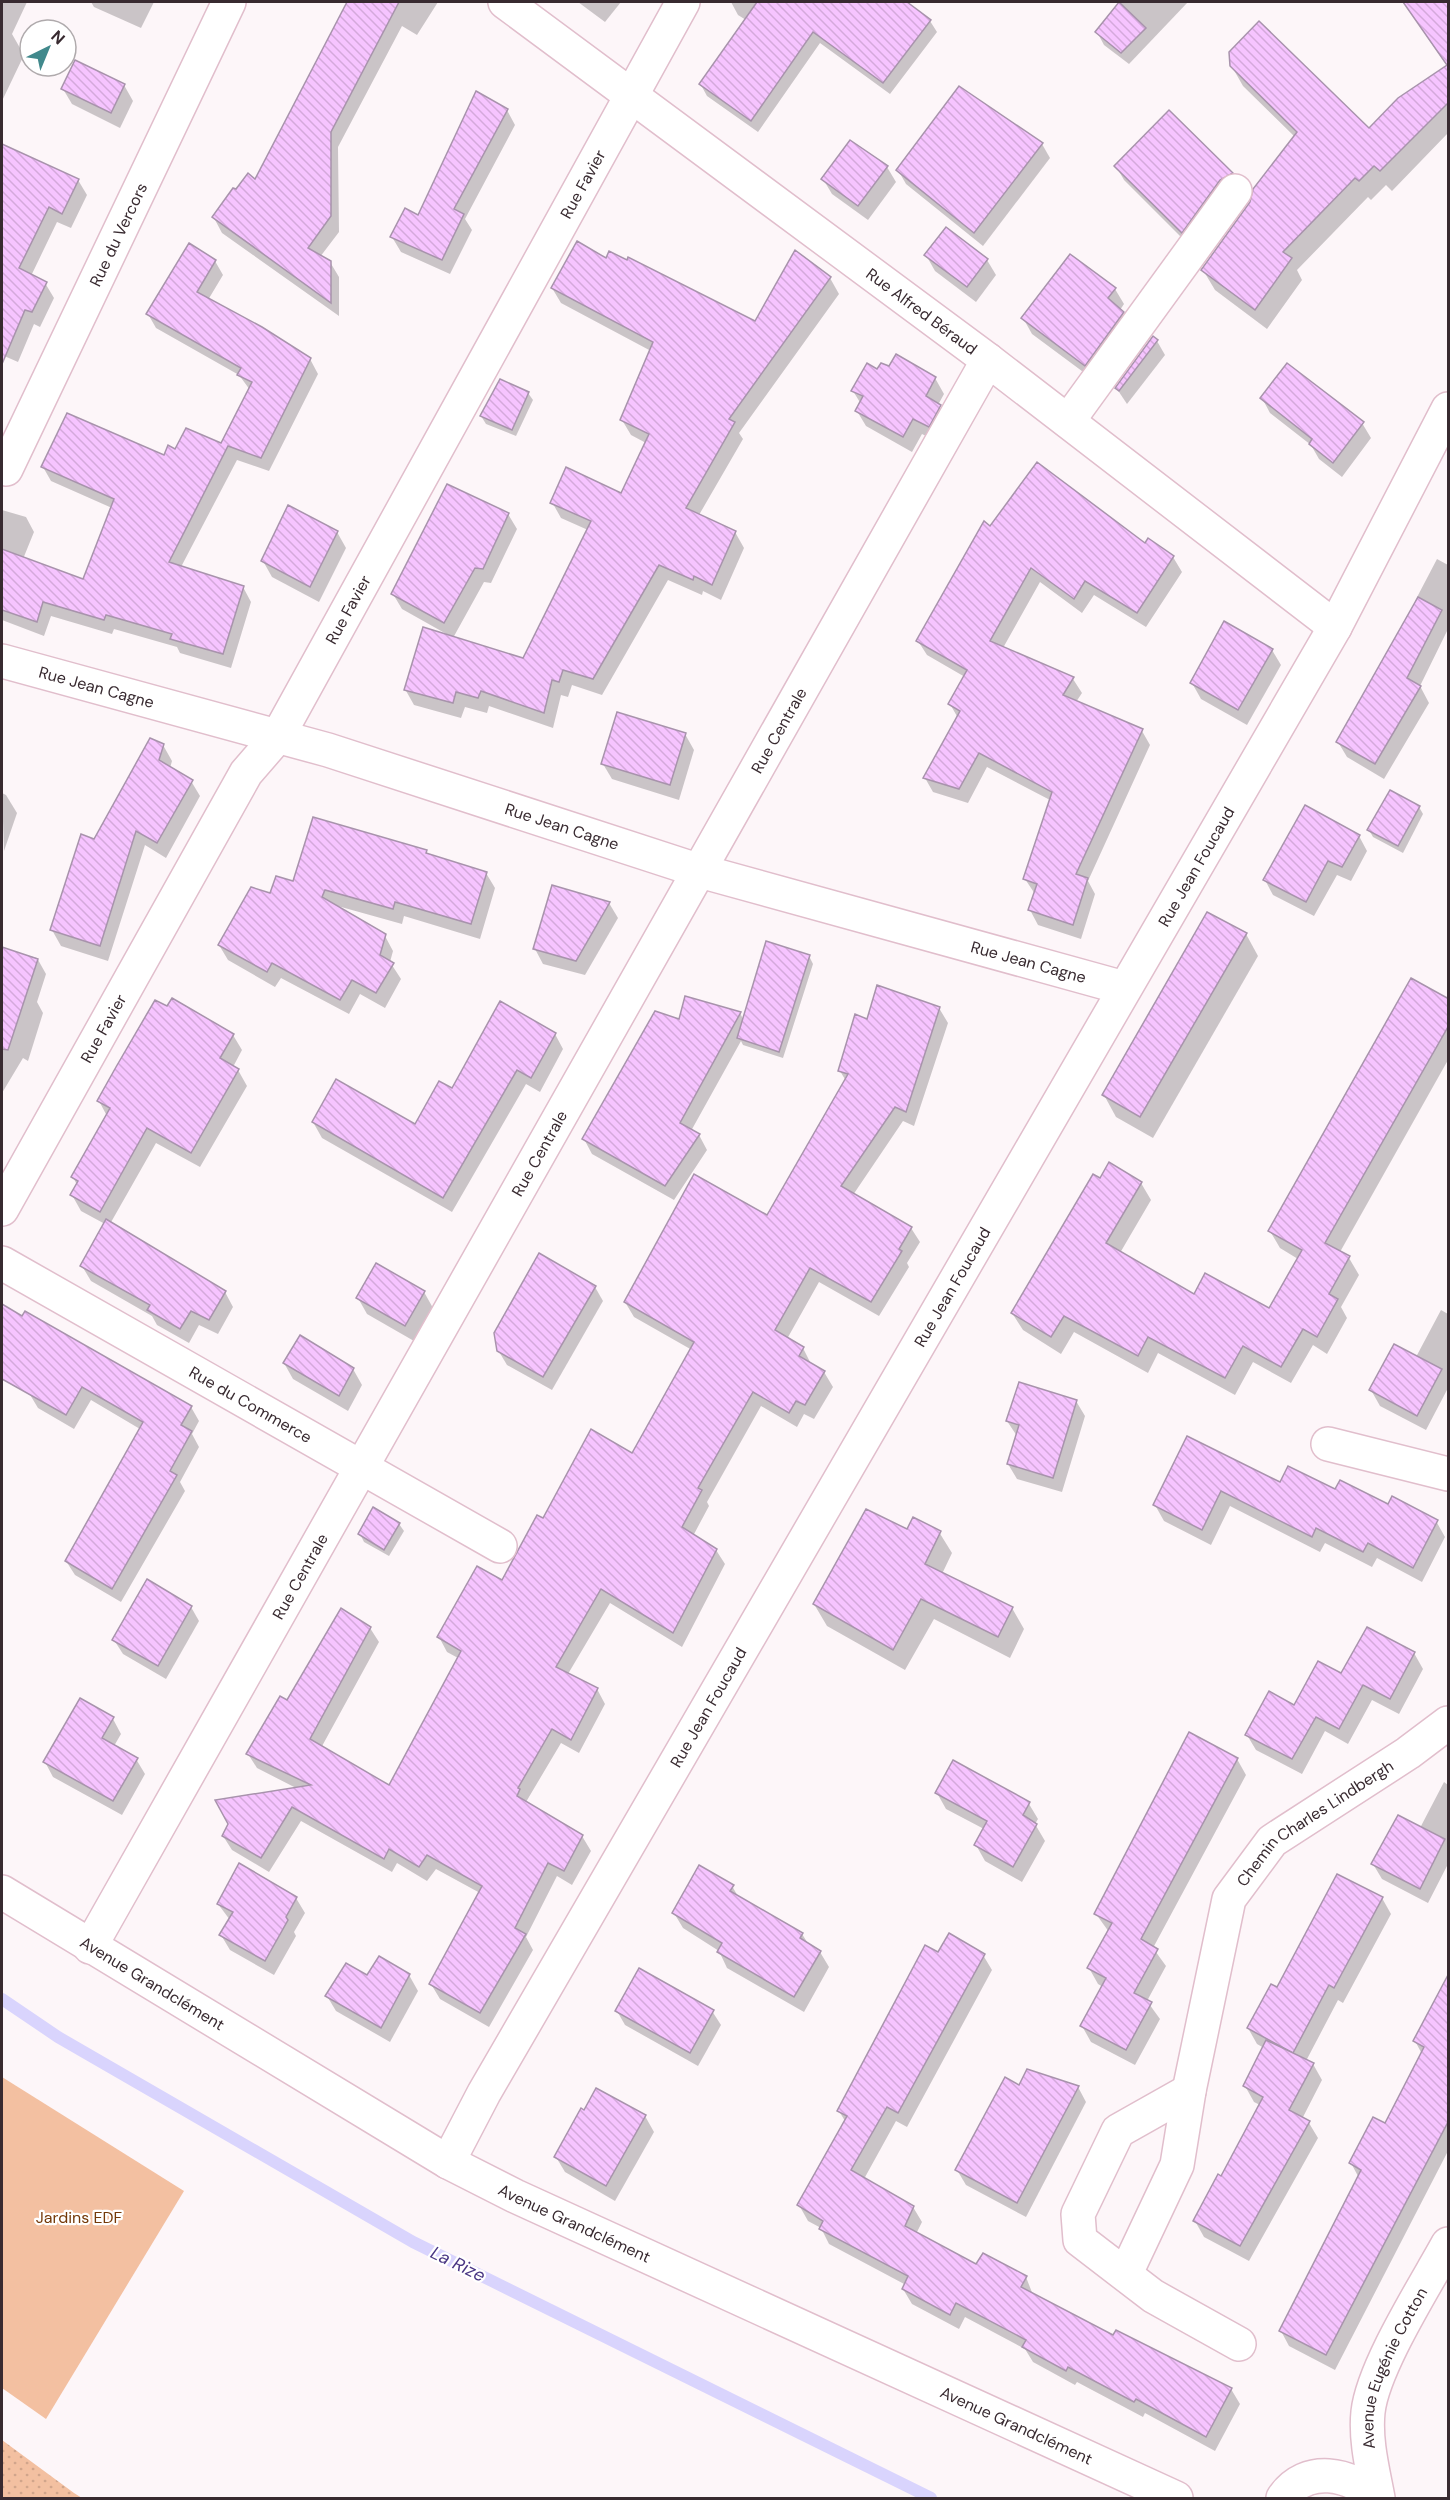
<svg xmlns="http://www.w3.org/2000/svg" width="1450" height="2500" viewBox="0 0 1450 2500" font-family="'DM Sans',sans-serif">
<defs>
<pattern id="grass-dots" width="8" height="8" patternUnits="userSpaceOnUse" patternTransform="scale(1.5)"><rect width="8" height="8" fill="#f3c0a1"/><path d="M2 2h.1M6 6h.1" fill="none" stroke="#d1a58b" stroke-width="1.8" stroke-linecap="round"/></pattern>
<pattern id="building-back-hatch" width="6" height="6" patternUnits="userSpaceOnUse" patternTransform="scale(1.5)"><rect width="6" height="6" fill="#f6c4ff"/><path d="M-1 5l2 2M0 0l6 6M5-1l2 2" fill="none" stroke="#d4a9db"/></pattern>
</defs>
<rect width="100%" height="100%" fill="#fdf6f9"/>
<path fill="url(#grass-dots)" d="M2 2440 74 2493 82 2498H2Z"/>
<path fill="#f3c0a1" d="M2 2077 184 2191 46 2419 2 2388Z"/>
<g fill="#0003">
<path d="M2 2H27L12 34 24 55 2 101Z"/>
<path d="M91 2H154L141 28 94 7Z"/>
<path d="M349 2H438L417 35 402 26 338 147 339 232 320 257 330 262 339 277V316L222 233 214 218 237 191 256 181Z"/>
<path d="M578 2H621L605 22Z"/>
<path d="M731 2H904L930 21 937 32 890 94 820 43 758 132 707 96 701 85 746 20 738 15Z"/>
<path d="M1120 2H1188L1129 64 1104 45 1097 32Z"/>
<path d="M1403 2H1448V133L1392 191 1386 185 1371 200 1368 197 1297 270 1302 280 1267 329 1215 290 1203 270 1295 137 1243 86 1231 65 1369 130 1447 66Z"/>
<path d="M124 85 133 101 120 128 72 104 63 89Z"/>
<path d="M507 110 515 125 465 219 472 230 450 274 401 252 392 237 419 217Z"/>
<path d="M1169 112 1232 174 1240 187 1190 246 1124 180 1116 166Z"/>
<path d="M1042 144 1050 158 983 246 906 184 898 170Z"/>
<path d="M11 150 78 180 87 195 71 228 57 222 31 276 45 283 54 298 40 327 34 324 18 362 2 355V169Z"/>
<path d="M887 167 896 182 868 220 832 194 823 179Z"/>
<path d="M796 252 830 278 839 294 739 433 743 439 699 515 735 532 744 548 721 600 703 591 702 595 668 580 602 695 572 685 568 697 561 695 553 728 489 706 487 713 465 707 461 718 414 705 405 689 450 636 402 609 393 594 508 514 517 529 491 583 484 582 453 638 524 660 588 530 561 518 552 502 622 495 646 443 631 435 622 420 651 351 561 303 552 288 607 260 756 323Z"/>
<path d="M926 255 987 260 996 275 976 302 935 271Z"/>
<path d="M215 261 223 275 208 300 310 359 318 374 269 471 237 460 181 567 243 587 251 602 231 668 180 653 177 647 114 629 112 634 51 616 44 636 2 620V510L26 517 34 532 23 559 84 581 112 508 51 481 43 467 165 457 176 451 222 445 250 390 239 375 156 328 148 314Z"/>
<path d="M1115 289 1124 304 1120 310 1132 328 1094 380 1032 334 1023 318Z"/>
<path d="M1157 341 1165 355 1127 404 1117 389Z"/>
<path d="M897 356 935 378 944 394 938 405 949 422 938 442 922 434 912 452 866 426 857 411 861 404 853 391 878 371 890 368Z"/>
<path d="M528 393 533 400 516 436 486 424 481 416Z"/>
<path d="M1262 398 1362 423 1371 438 1342 477 1319 459 1311 445 1270 413Z"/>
<path d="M991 528 1145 545 1173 557 1182 572 1146 627 1094 595 1082 613 1040 582 1003 648 1073 679 1082 693 1076 702 1142 731 1150 745 1088 881 1095 894 1081 939 1038 925 1030 910 1035 894 1025 879 1050 800 987 767 968 803 933 792 925 778 958 718 950 704 965 677 927 655 918 641Z"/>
<path d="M337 532 346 548 319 602 272 577 263 561Z"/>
<path d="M1437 559 1448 565V629L1420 686 1429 703 1384 779 1347 757 1338 742 1416 604 1415 601Z"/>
<path d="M1272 650 1281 665 1247 725 1201 699 1192 683Z"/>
<path d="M685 734 694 750 679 800 612 779 603 764Z"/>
<path d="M163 745 172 761 170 768 191 781 200 796 166 858 145 845 108 961 61 946 52 930 95 840Z"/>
<path d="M2 793 6 795 17 813 4 851Z"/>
<path d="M1419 807 1423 814 1403 853 1373 837 1369 830Z"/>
<path d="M1359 836 1367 851 1351 881 1337 875 1314 916 1273 895 1265 880Z"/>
<path d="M426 852 428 855 486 873 495 888 480 939 404 916 402 924 334 905 385 936 393 951 390 962 401 979 385 1008 360 994 349 1014 281 978 275 987 228 960 219 945 271 894 294 883Z"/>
<path d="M609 903 618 918 585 975 543 964 535 949Z"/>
<path d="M1246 934 1258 956 1153 1138 1116 1117 1104 1095Z"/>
<path d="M2 948 37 958 46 974 37 1002 43 1013 28 1061 23 1058 2 1093Z"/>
<path d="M809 956 813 964 783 1058 743 1045 741 1041 691 1131 699 1135 707 1150 674 1200 592 1154 584 1139 680 1021 740 1013 744 1021Z"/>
<path d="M1448 1001V1060L1340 1252 1349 1258 1359 1275 1341 1307 1347 1318 1327 1354 1313 1345 1291 1383 1253 1362 1235 1395 1158 1353 1148 1373 1074 1332 1061 1354 1023 1330 1012 1313 1101 1180 1141 1183 1151 1200 1120 1253 1194 1296 1269 1310 1298 1259 1280 1248 1270 1231Z"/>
<path d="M939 1008 948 1023 914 1126 903 1121 853 1195 911 1228 920 1242 907 1263 909 1267 879 1316 819 1282 787 1339 803 1348 811 1364 824 1372 833 1387 814 1419 804 1414 797 1427 761 1406 707 1502 709 1506 693 1536 716 1550 725 1564 682 1647 610 1603 568 1674 597 1689 605 1704 579 1753 561 1743 526 1802 582 1836 591 1851 572 1885 557 1876 526 1937 533 1950 489 2027 440 1999 431 1984 480 1893 436 1869 427 1881 397 1863 392 1872 301 1821 269 1872 232 1850 223 1836 298 1789 257 1768 248 1754 288 1702 370 1628 379 1642 321 1748 390 1787 458 1658 447 1652 439 1637 502 1582 544 1520 632 1455 692 1350 634 1317 625 1302 768 1217 846 1081 840 1071 868 1021Z"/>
<path d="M555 1034 563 1049 540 1092 526 1084 452 1212 322 1138 313 1122 415 1126 452 1090Z"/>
<path d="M233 1035 242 1050 233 1067 238 1070 247 1086 200 1167 156 1143 110 1224 225 1292 233 1307 218 1334 199 1325 189 1343 157 1325 152 1316 91 1281 82 1266 105 1224 81 1211 72 1195 77 1185 73 1177 107 1116 99 1101Z"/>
<path d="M595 1287 603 1301 552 1390 507 1365 498 1350Z"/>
<path d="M424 1292 433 1308 414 1341 367 1314 358 1298Z"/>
<path d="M2 1306 191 1407 199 1421 192 1434 199 1447 180 1482 185 1491 121 1602 75 1575 66 1561 140 1429 91 1400 74 1429 38 1408 29 1393 2 1378Z"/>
<path d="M1441 1310 1448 1314V1388L1426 1430 1380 1406 1371 1390 1416 1357Z"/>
<path d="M284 1363 353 1369 362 1385 348 1411 293 1379Z"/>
<path d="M1076 1401 1085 1416 1062 1492 1017 1479 1008 1464 1017 1436 1007 1421Z"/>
<path d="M1188 1438 1280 1484 1336 1491 1436 1521 1445 1537 1422 1582 1377 1558 1372 1567 1325 1543 1320 1552 1230 1506 1211 1545 1164 1521 1155 1505Z"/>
<path d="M399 1524 404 1531 389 1556 364 1542 360 1534Z"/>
<path d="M908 1531 939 1532 952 1553 942 1574 1012 1608 1024 1629 1010 1658 934 1619 905 1670 827 1626 814 1604Z"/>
<path d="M191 1607 199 1621 166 1679 123 1654 114 1640Z"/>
<path d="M1414 1653 1423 1669 1399 1714 1372 1700 1348 1744 1325 1731 1302 1774 1256 1750 1247 1735 1342 1675Z"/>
<path d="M113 1719 121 1734 114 1746 136 1759 145 1774 122 1815 53 1777 45 1762Z"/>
<path d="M1237 1759 1246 1775 1153 1948 1166 1966 1147 2001 1160 2019 1135 2065 1091 2042 1082 2026 1103 1987 1098 1984 1089 1968 1109 1932 1096 1914Z"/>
<path d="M1444 1782 1448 1785V1864L1428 1903 1382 1879 1373 1864 1420 1828Z"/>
<path d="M937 1793 1029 1804 1038 1819 1035 1824 1045 1841 1022 1882 985 1861 976 1845 984 1829 946 1809Z"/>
<path d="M732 1886 739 1898 802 1934 809 1945 820 1952 829 1967 804 2012 727 1968 719 1951 683 1928 674 1913Z"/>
<path d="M296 1898 305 1913 294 1932 296 1936 274 1975 230 1950 221 1935 230 1920 218 1904Z"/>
<path d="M1382 1898 1391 1914 1343 2003 1338 2000 1306 2061 1313 2064 1322 2080 1302 2119 1309 2123 1318 2138 1249 2261 1204 2237 1195 2221 1222 2178 1260 2105 1254 2102 1245 2086 1264 2048 1257 2044 1248 2028 1278 1989Z"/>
<path d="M938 1954 983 1955 992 1970 907 2127 896 2121 864 2179 913 2207 922 2222 916 2234 977 2266 1026 2277 1033 2295 1114 2337 1231 2389 1240 2404 1215 2451 1145 2413 1143 2417 1077 2382 1075 2385 1033 2362 1025 2349 965 2317 959 2329 912 2304 903 2289 906 2285 829 2244 821 2228 808 2221 799 2205 845 2121 839 2111Z"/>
<path d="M409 1975 418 1991 390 2042 336 2011 327 1996 368 1977Z"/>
<path d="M1448 1977V2151L1335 2370 1289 2346 1281 2331 1359 2178 1351 2163 1386 2125 1422 2054 1415 2041Z"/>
<path d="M617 2011H712L721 2025 698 2066 625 2025Z"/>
<path d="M1020 2087H1078L1086 2102 1026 2217 966 2185 957 2170Z"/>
<path d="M645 2116 654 2132 615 2201 565 2172 556 2157Z"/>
</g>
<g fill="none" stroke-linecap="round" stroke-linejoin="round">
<path stroke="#d9d4fd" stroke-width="12" d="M2 1999 58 2037 413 2242 931 2498"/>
</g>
<g fill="url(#building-back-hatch)" stroke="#a893ac" stroke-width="1.5">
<path d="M347 2H399L331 132V216L308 248 331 261V303L212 217 233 188 236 189 248 173 255 179Z"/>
<path d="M757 2H907L931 20 883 83 813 32 751 121 699 84Z"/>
<path d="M1119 2 1146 28 1121 53 1095 32Z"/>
<path d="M1403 2H1449V102L1380 171 1374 166 1359 181 1355 178 1283 252 1292 258 1255 310 1201 270 1250 202 1253 189 1297 132 1230 66 1229 52 1259 21 1369 128 1398 98 1447 65Z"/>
<path d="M75 60 125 84 111 113 61 89Z"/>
<path d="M959 86 1043 143 974 233 896 170Z"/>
<path d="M476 91 508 109 454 209 464 214 442 260 390 237 405 208 418 215Z"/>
<path d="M1169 110 1233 173 1220 180 1182 233 1114 166Z"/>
<path d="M850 140 888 166 858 206 821 179Z"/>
<path d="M2 144 79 179 62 214 49 207 19 268 47 282 32 312 25 310 2 364Z"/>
<path d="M946 227 988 259 967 287 924 255Z"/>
<path d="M577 241 606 258 609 251 627 260 628 257 755 321 795 250 831 277 729 419 735 422 686 508 736 531 712 585 694 576 693 580 659 565 593 679 563 670 559 682 552 680 544 713 481 691 478 698 456 692 453 703 404 690 423 627 523 658 591 521 550 503 566 467 621 493 649 434 620 420 653 342 551 288Z"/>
<path d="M189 243 216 260 197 292 262 327 311 358 261 458 228 446 169 562 244 586 223 654 170 639 172 634 106 615 104 620 43 602 37 622 2 610V549L83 579 114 499 41 467 67 413 164 455 168 445 175 449 186 428 221 443 252 382 237 375 241 368 146 314Z"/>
<path d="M1070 254 1116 288 1108 298 1124 312 1085 366 1021 318Z"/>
<path d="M1153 336 1158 340 1119 391 1115 388Z"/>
<path d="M896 354 936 377 926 396 941 405 929 427 913 419 903 437 855 411 863 396 851 391 867 363 877 369 881 363 889 366Z"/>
<path d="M1287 363 1364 422 1333 463 1309 444 1312 439 1260 398Z"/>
<path d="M500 379 529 392 512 430 480 416Z"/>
<path d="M1037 462 1145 543 1148 538 1174 556 1137 613 1085 581 1074 599 1031 568 990 641 1074 677 1063 695 1143 729 1076 874 1088 878 1073 925 1028 910 1037 884 1023 879 1052 792 979 753 959 789 923 778 960 711 948 704 967 670 916 641 984 521 990 526Z"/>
<path d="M447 484 509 513 483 569 475 568 444 623 391 594Z"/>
<path d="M288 505 338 531 310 587 261 561Z"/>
<path d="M1418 597 1442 610 1407 678 1421 686 1375 764 1336 742Z"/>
<path d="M1224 621 1273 649 1238 710 1190 683Z"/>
<path d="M617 712 686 733 670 785 601 764Z"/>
<path d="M150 738 164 744 159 760 193 780 157 843 136 831 100 946 50 930 81 834 94 839Z"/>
<path d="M1390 790 1420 806 1398 846 1367 830Z"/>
<path d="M1305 805 1360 835 1342 867 1328 861 1306 902 1263 880Z"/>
<path d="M313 817 427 850 426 853 487 872 471 924 395 902 393 909 325 890 322 897 386 934 380 955 394 963 376 993 352 980 340 1000 272 963 267 972 218 945 251 887 270 893 276 876 293 881Z"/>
<path d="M552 885 610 902 576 961 533 949Z"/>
<path d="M1207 912 1247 933 1140 1117 1102 1095Z"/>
<path d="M766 941 810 955 779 1052 737 1038Z"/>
<path d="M2 947 38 959 8 1050 2 1049Z"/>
<path d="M1411 978 1449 999V1025L1325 1243 1350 1256 1329 1294 1338 1299 1317 1337 1303 1329 1281 1367 1243 1346 1225 1378 1148 1337 1138 1356 1064 1316 1051 1337 1011 1313 1093 1174 1100 1178 1109 1162 1142 1182 1106 1243 1194 1294 1205 1273 1269 1308 1302 1250 1268 1231Z"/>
<path d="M877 985 940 1007 906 1112 895 1107 841 1186 912 1227 899 1249 902 1251 871 1302 810 1268 775 1330 804 1347 799 1356 825 1371 805 1405 796 1401 789 1413 753 1392 698 1488 702 1490 682 1527 717 1549 673 1633 601 1589 556 1667 598 1688 571 1740 552 1729 518 1788 520 1789 517 1796 583 1835 564 1871 548 1863 515 1928 526 1934 480 2013 429 1984 482 1886 427 1855 419 1867 389 1849 384 1859 292 1807 261 1858 222 1836 228 1824 215 1800 311 1785 246 1754 280 1696 287 1700 341 1608 371 1627 310 1739 389 1785 461 1651 437 1637 477 1566 502 1580 537 1515 543 1518 591 1429 632 1453 694 1342 624 1302 694 1174 767 1215 848 1074 838 1071 855 1014 867 1019Z"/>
<path d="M685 996 741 1012 680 1123 700 1134 665 1186 582 1139 655 1011 679 1019Z"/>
<path d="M172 998 234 1034 220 1058 239 1069 191 1153 147 1128 100 1212 70 1195 78 1181 71 1177 110 1108 97 1101 116 1067 155 1000 167 1006Z"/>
<path d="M500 1001 556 1033 531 1078 517 1070 443 1198 312 1122 336 1079 415 1124 439 1081 452 1088Z"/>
<path d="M106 1219 226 1291 209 1320 191 1311 180 1329 147 1310 150 1305 80 1266Z"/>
<path d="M539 1253 596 1286 543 1377 497 1351 494 1333Z"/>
<path d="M376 1263 425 1291 405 1326 356 1298Z"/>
<path d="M2 1304 22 1316 25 1311 192 1406 181 1425 192 1431 170 1471 177 1475 112 1589 65 1561 143 1422 82 1387 66 1415 2 1379Z"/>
<path d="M300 1335 354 1368 339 1396 283 1363Z"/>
<path d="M1394 1344 1442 1369 1417 1416 1369 1390Z"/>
<path d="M1019 1382 1077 1400 1053 1478 1007 1464 1019 1425 1006 1421Z"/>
<path d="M1187 1436 1280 1482 1288 1466 1335 1489 1340 1480 1388 1504 1392 1496 1438 1520 1413 1568 1368 1543 1363 1552 1316 1528 1312 1537 1221 1491 1202 1530 1153 1505Z"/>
<path d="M373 1507 400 1523 384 1550 358 1534Z"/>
<path d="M866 1509 907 1529 913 1517 941 1531 925 1564 1013 1607 998 1637 921 1599 893 1650 813 1604Z"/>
<path d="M147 1579 192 1606 158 1666 112 1640Z"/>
<path d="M1367 1627 1415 1652 1390 1699 1363 1685 1339 1729 1316 1717 1292 1759 1245 1735 1269 1691 1294 1705 1318 1661 1341 1673Z"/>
<path d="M80 1698 114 1717 102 1738 138 1758 113 1801 43 1762Z"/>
<path d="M1189 1732 1238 1758 1141 1939 1158 1949 1134 1993 1152 2002 1126 2050 1080 2026 1106 1978 1087 1968 1112 1923 1094 1914Z"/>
<path d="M953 1760 1030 1802 1023 1815 1037 1824 1013 1867 974 1845 987 1821 935 1793Z"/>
<path d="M1398 1815 1445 1839 1420 1889 1371 1864Z"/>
<path d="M239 1863 297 1897 286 1917 288 1920 265 1961 219 1935 233 1912 217 1904Z"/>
<path d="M699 1865 734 1885 730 1891 803 1933 800 1938 821 1951 794 1997 717 1952 722 1943 672 1913Z"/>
<path d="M1337 1874 1383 1897 1334 1988 1329 1985 1293 2053 1247 2028 1271 1984 1277 1987Z"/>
<path d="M949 1933 985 1954 898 2113 887 2107 851 2170 914 2206 905 2226 976 2264 983 2253 1027 2276 1021 2287 1113 2335 1116 2330 1232 2388 1206 2437 1136 2399 1134 2402 1068 2367 1066 2371 1022 2347 1026 2340 956 2303 950 2315 902 2289 908 2276 819 2229 823 2221 797 2205 847 2116 837 2111 925 1945 938 1952Z"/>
<path d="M379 1956 410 1974 381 2028 325 1996 346 1963 367 1975Z"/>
<path d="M639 1968 714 2010 690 2053 615 2011Z"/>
<path d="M1449 1973V2120L1326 2355 1279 2331 1361 2170 1349 2163 1373 2117 1385 2123 1424 2047 1413 2041Z"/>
<path d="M1266 2040 1314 2063 1289 2110 1310 2121 1240 2246 1193 2221 1218 2174 1221 2176 1263 2097 1243 2086Z"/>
<path d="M1027 2069 1079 2086 1017 2203 955 2170 1005 2077 1019 2085Z"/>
<path d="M596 2088 646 2115 606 2186 554 2157 581 2108 584 2110Z"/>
</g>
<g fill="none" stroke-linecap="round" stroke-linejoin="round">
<g stroke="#e1becc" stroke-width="36">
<g id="minor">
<path id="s1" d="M505 2 988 360 1335 627"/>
<path d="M1068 421 1235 191"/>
<path id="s2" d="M6 469 229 2"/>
<path id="s3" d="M2 661 328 750 700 871 1124 988"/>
<path id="s4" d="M2 1209 246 773 278 736 683 2"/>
<path id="s5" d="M2 1263 500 1546"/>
<path d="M1328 1444 1448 1474"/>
<path id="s6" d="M2 1892 448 2162 515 2196 1176 2498"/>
<path id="s7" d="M90 1947 988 360"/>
<path d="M1189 2091 1118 2131 1078 2214 1080 2240 1153 2296 1239 2344"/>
<path id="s8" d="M448 2162 484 2093 1335 627 1448 409"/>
<path id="s9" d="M1126 2273 1177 2165 1189 2091 1229 1899 1272 1841 1408 1753 1448 1723"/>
<path d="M1283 2498C1306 2464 1351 2473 1376 2498"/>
<path id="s10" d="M1378 2498C1373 2471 1365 2441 1368 2412 1373 2367 1425 2286 1448 2244"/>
</g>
</g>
<use href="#minor" stroke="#fff" stroke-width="33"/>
</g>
<g text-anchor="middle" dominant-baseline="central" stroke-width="4.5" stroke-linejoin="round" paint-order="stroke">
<g font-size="16" fill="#382a30" stroke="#fff">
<text stroke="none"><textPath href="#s4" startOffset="1179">Rue Favier</textPath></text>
<text stroke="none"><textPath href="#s2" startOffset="260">Rue du Vercors</textPath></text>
<text stroke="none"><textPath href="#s1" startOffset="519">Rue Alfred Béraud</textPath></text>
<text stroke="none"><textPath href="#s4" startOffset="693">Rue Favier</textPath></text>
<text stroke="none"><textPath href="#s3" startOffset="98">Rue Jean Cagne</textPath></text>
<text stroke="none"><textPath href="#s7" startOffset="1398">Rue Centrale</textPath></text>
<text stroke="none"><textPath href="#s3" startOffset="584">Rue Jean Cagne</textPath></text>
<text stroke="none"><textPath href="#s8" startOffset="1496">Rue Jean Foucaud</textPath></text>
<text stroke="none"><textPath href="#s3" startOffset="1070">Rue Jean Cagne</textPath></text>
<text stroke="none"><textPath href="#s4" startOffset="207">Rue Favier</textPath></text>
<text stroke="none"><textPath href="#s7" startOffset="912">Rue Centrale</textPath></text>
<text stroke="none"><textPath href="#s8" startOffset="1010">Rue Jean Foucaud</textPath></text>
<text stroke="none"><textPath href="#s5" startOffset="286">Rue du Commerce</textPath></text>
<text stroke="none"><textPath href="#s7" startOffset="426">Rue Centrale</textPath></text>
<text stroke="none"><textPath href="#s8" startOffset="524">Rue Jean Foucaud</textPath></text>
<text stroke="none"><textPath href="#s9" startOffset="507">Chemin Charles Lindbergh</textPath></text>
<text stroke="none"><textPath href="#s6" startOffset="176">Avenue Grandclément</textPath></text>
<text stroke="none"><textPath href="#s6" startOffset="662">Avenue Grandclément</textPath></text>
<text stroke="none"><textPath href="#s10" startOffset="136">Avenue Eugénie Cotton</textPath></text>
<text stroke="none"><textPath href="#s6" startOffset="1148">Avenue Grandclément</textPath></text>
</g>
<g font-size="16" fill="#743908" stroke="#fff">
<text x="79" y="2217">Jardins EDF</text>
</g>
<g font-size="18" font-style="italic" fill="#4a3784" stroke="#fff">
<text transform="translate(458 2264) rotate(26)">La Rize</text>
</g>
</g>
<rect width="1450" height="2500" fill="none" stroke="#382a30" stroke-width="6"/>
<g transform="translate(48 48) rotate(43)"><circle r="28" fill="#ffffff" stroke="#afaaac" stroke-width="1.5"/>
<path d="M0-4.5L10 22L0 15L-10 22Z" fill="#41898c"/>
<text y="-9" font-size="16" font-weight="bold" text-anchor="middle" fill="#382a30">N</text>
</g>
</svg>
